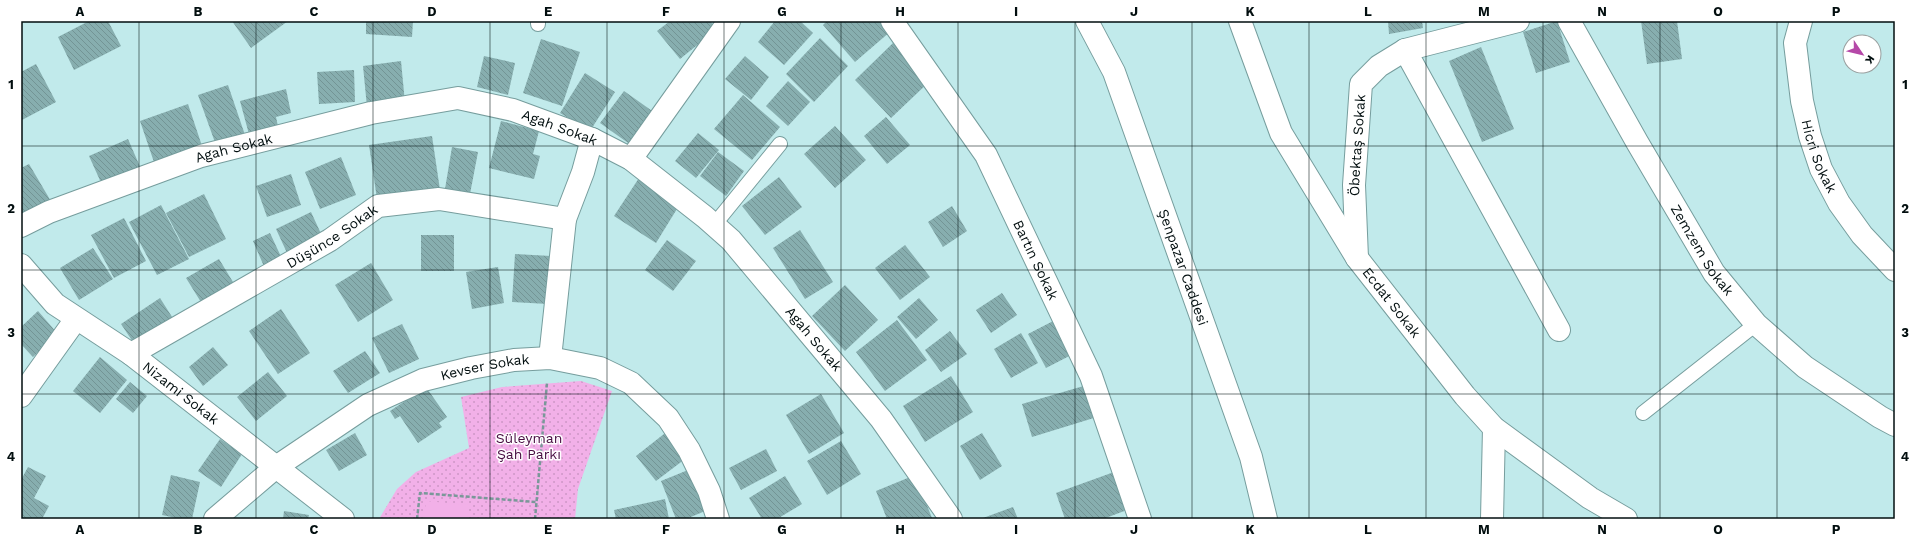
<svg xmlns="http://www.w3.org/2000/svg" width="1916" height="540" viewBox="0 0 1916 540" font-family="'Work Sans',sans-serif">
<defs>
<pattern id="grass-dots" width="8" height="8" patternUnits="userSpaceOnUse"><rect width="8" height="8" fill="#f2b0e8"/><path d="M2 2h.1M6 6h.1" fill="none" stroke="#ce96c6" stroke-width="1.8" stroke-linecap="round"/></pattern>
<pattern id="building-back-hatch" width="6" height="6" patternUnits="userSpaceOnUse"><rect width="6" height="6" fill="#87aeaf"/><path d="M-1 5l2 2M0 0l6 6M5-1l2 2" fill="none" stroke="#739495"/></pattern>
</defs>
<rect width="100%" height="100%" fill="#c1eaeb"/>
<path fill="url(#grass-dots)" d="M581 381 612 391 578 489 575 519H379L397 489 416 472 469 448 461 397 502 387Z"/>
<path fill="#f2b0e8" d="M426 501 469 505 467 519H424Z"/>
<g fill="url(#building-back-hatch)">
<path d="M89 21H108L121 46 74 70 58 37Z"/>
<path d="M232 21H288L251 48Z"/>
<path d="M366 21H413L412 37 366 34Z"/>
<path d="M670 21H710L717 29 680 59 657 31Z"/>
<path d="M775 21H800L813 33 784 65 758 42Z"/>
<path d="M827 21H883L891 31 855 62 823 25Z"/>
<path d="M1388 21H1422L1423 28 1389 34Z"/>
<path d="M1557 21 1570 62 1536 73 1523 32Z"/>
<path d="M1641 21H1677L1682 59 1647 64Z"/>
<path d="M820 38 848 66 814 102 786 74Z"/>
<path d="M541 39 580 52 562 106 523 93Z"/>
<path d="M893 43 930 81 891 118 855 80Z"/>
<path d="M1481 47 1514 129 1482 142 1449 61Z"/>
<path d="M484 56 515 63 508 95 477 87Z"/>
<path d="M745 56 769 77 751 100 725 79Z"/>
<path d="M401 61 405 103 367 107 363 66Z"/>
<path d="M36 64 56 102 22 120 21 72Z"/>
<path d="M354 70 355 102 319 104 317 72Z"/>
<path d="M585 73 615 92 590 131 560 113Z"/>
<path d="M788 81 810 102 788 126 766 106Z"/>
<path d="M228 85 246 138 217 148 198 95Z"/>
<path d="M286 89 291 113 276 117 279 131 250 138 240 101Z"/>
<path d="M624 91 655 113 631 145 600 123Z"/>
<path d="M743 95 780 127 752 160 714 129Z"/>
<path d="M188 104 203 149 155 165 140 121Z"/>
<path d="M886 117 910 145 887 164 864 136Z"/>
<path d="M501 121 539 131 533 154 540 156 534 179 489 168Z"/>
<path d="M835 126 866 160 835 188 804 154Z"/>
<path d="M698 133 719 150 696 178 675 161Z"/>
<path d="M432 136 440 190 377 199 369 145Z"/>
<path d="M128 139 141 169 103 187 89 156Z"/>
<path d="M452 147 478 152 470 194 445 189Z"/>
<path d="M718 152 744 171 726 196 700 176Z"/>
<path d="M341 157 356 195 320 209 305 172Z"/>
<path d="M29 164 52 203 21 221V168Z"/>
<path d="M291 174 301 205 267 217 256 186Z"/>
<path d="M779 177 802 207 765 235 742 206Z"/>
<path d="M639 178 680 204 656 243 614 216Z"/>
<path d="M204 194 226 239 189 257 166 213Z"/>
<path d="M161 205 189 259 157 275 129 222Z"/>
<path d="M952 206 967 231 943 247 928 222Z"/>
<path d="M311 212 323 238 288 255 276 229Z"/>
<path d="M124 218 146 261 114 278 91 235Z"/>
<path d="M800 230 833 282 805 299 773 248Z"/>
<path d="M270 233 284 263 266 271 253 241Z"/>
<rect x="421" y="235" width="33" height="36"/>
<path d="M667 240 696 261 673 291 645 270Z"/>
<path d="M905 245 930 277 900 300 875 268Z"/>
<path d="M93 248 113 279 79 300 60 268Z"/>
<path d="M515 254 551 256 548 304 512 302Z"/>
<path d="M219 259 236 287 204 307 186 278Z"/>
<path d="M371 263 393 300 358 322 335 285Z"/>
<path d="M498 267 504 303 472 309 466 272Z"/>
<path d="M845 285 878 320 845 351 812 316Z"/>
<path d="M1002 293 1017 315 991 333 976 310Z"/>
<path d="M160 298 174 320 135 345 121 324Z"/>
<path d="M919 298 938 320 916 339 897 317Z"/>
<path d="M281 309 310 353 278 374 249 331Z"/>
<path d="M38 311 58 334 33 357 21 344V327Z"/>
<path d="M1059 318 1077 352 1046 368 1028 334Z"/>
<path d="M897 320 927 360 885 391 856 352Z"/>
<path d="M402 324 419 359 389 373 372 338Z"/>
<path d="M950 331 967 354 941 372 925 350Z"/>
<path d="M1021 333 1038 363 1011 378 994 349Z"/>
<path d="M213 347 228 365 203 386 189 367Z"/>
<path d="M365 351 380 373 348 393 333 371Z"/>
<path d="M100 357 127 380 100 413 73 391Z"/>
<path d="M268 372 287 396 256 421 237 397Z"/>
<path d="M951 376 973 412 925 442 903 406Z"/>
<path d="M130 382 147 396 133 413 116 399Z"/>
<path d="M1087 385 1097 417 1032 437 1022 404Z"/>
<path d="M426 387 447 417 439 423 442 427 418 443 400 416 395 419 390 411Z"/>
<path d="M821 394 844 433 809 454 786 415Z"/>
<path d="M669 430 689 456 656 481 636 456Z"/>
<path d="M355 433 367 455 339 471 326 450Z"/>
<path d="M982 433 1002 466 980 480 960 446Z"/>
<path d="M220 439 242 454 221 487 198 471Z"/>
<path d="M841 441 861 474 827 495 807 461Z"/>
<path d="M766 449 777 471 741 490 729 468Z"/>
<path d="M28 467 46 476 34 498 49 506 42 519H21V480Z"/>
<path d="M693 468 710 509 686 519H676L661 481Z"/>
<path d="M1114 472 1127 510 1103 519H1065L1056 493Z"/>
<path d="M171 475 200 482 192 519H181L162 515Z"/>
<path d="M915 475 932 518 887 519 876 491Z"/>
<path d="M785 476 802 504 777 519H762L749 498Z"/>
<path d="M665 499 669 519H616L614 510Z"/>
<path d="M1013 507 1018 519H984L983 518Z"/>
<path d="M284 511 309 515 308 519H283Z"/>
</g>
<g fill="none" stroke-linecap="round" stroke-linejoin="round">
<g stroke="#769d9d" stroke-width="16">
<g id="lane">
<path d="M538 24V21"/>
<path d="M714 225 780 144"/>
<path d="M1643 413 1756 324"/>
</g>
</g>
<g stroke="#769d9d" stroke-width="24">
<g id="street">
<path id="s1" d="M892 21 986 155 1091 376 1140 519"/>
<path id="s2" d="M1087 21 1114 72 1251 457 1266 519"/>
<path id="s3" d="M1569 21 1637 142 1714 273 1756 324 1805 367 1880 417 1895 425"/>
<path id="s4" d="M1801 21 1795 43 1802 101 1810 136 1821 169 1839 203 1862 235 1895 270"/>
<path d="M1405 50 1559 330"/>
<path d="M631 159 729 21"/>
<path id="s5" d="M21 226 49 212 201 156 371 113 458 98 513 110 592 139 631 159 705 217 731 240 881 419 951 519"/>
<path id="s6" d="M1357 258 1354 185 1361 84 1379 66 1405 50 1518 21"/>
<path id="s7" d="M21 265 55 304 131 354 343 519"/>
<path id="s8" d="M131 354 330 240 378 206 439 199 565 219 583 172 592 139"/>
<path d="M550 358 565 219"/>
<path d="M21 396 76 319"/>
<path id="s9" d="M215 519 276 467 368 405 423 380 471 368 514 360 550 358 600 368 631 383 668 418 689 450 709 491 718 519"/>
<path d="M1492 519 1494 428"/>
</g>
</g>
<g stroke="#769d9d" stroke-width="24">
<g id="secondary">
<path id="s10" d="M1240 21 1281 133 1357 258 1465 396 1494 428 1590 498 1626 519"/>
</g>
</g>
<g stroke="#7a9899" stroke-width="2.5" stroke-dasharray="4 2" stroke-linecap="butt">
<path d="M417 519 420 493 536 502"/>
<path d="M535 519 547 383"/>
</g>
<use href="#lane" stroke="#fff" stroke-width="14"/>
<use href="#street" stroke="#fff" stroke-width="22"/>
<use href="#secondary" stroke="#fff" stroke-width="22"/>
</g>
<path fill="none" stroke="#020e0f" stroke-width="1" stroke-opacity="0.55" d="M139 21V519M256 21V519M373 21V519M490 21V519M607 21V519M724 21V519M841 21V519M958 21V519M1075 21V519M1192 21V519M1309 21V519M1426 21V519M1543 21V519M1660 21V519M1777 21V519M21 146H1895M21 270H1895M21 394H1895"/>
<g text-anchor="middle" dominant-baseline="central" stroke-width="3" stroke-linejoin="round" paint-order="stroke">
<g font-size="14" fill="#020e0f" stroke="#fff">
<text stroke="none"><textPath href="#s5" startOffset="563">Agah Sokak</textPath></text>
<text stroke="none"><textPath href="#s6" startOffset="113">Öbektaş Sokak</textPath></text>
<text stroke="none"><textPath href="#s5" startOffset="227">Agah Sokak</textPath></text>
<text stroke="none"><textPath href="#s4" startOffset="139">Hicri Sokak</textPath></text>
<text stroke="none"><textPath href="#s8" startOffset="233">Düşünce Sokak</textPath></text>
<text stroke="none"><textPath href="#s3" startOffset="265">Zemzem Sokak</textPath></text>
<text stroke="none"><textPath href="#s1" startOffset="280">Bartın Sokak</textPath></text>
<text stroke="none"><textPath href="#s2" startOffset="265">Şenpazar Caddesi</textPath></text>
<text stroke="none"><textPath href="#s10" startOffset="322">Ecdat Sokak</textPath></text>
<text stroke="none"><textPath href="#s5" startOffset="899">Agah Sokak</textPath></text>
<text stroke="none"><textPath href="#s9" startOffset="315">Kevser Sokak</textPath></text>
<text stroke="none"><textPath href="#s7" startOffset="206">Nizami Sokak</textPath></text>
</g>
<g font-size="14" fill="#480d42" stroke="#fff">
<text x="529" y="438">Süleyman<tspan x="529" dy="16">Şah Parkı</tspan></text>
</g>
</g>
<rect width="1916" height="540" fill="none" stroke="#ffffff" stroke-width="44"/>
<g transform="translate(1862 54) rotate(125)"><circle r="19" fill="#ffffff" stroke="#9a9f9f"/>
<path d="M0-3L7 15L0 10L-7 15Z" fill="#b548a8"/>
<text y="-6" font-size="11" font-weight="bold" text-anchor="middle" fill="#020e0f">K</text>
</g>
<rect x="22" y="22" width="1872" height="496" fill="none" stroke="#020e0f" stroke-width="1.5"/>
<g font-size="13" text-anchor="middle" font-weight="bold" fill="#020e0f">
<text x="80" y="16">A</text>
<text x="198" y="16">B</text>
<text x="314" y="16">C</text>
<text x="432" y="16">D</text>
<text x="548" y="16">E</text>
<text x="666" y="16">F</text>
<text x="782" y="16">G</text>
<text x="900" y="16">H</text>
<text x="1016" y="16">I</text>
<text x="1134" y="16">J</text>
<text x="1250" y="16">K</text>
<text x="1368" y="16">L</text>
<text x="1484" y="16">M</text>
<text x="1602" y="16">N</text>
<text x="1718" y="16">O</text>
<text x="1836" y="16">P</text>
<text x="11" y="89">1</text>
<text x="1905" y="89">1</text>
<text x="11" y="213">2</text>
<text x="1905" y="213">2</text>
<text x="11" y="337">3</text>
<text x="1905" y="337">3</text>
<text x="11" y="461">4</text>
<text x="1905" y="461">4</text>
<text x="80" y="534">A</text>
<text x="198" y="534">B</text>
<text x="314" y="534">C</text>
<text x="432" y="534">D</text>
<text x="548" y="534">E</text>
<text x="666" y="534">F</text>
<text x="782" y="534">G</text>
<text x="900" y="534">H</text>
<text x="1016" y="534">I</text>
<text x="1134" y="534">J</text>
<text x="1250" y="534">K</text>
<text x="1368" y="534">L</text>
<text x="1484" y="534">M</text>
<text x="1602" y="534">N</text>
<text x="1718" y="534">O</text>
<text x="1836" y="534">P</text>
</g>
</svg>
